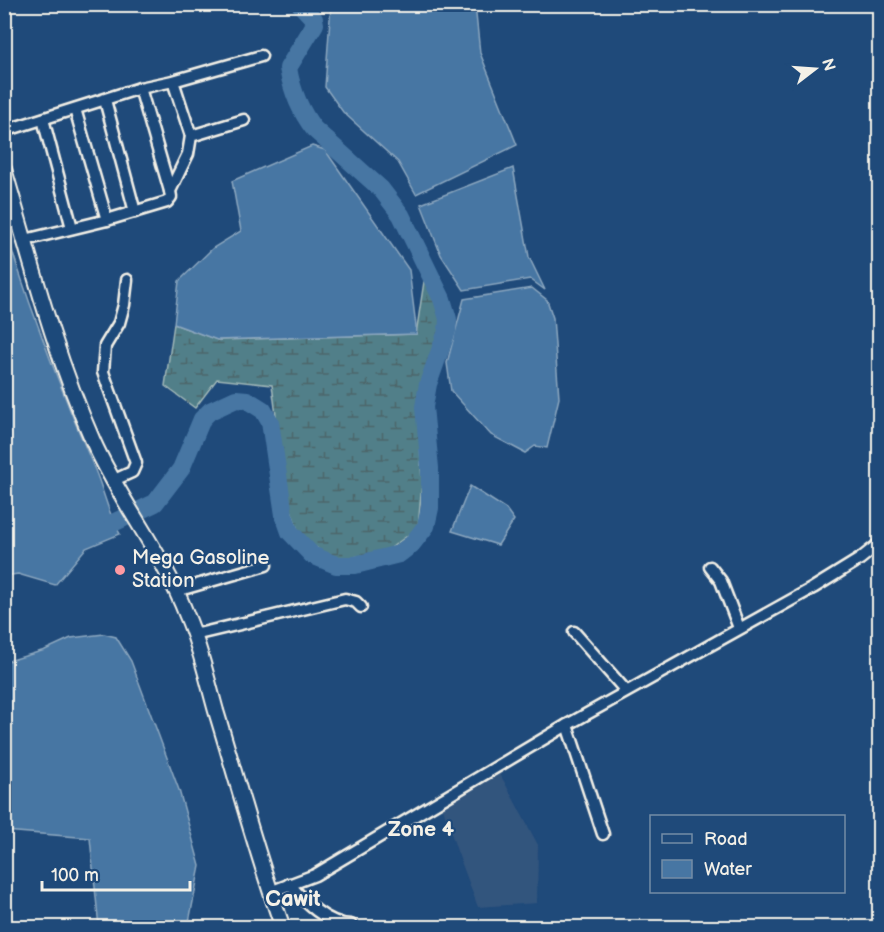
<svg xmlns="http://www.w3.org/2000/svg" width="884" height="932" viewBox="0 0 884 932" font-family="'Balsamiq Sans',sans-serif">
<defs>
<pattern id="wetland-marsh" width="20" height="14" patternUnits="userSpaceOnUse" patternTransform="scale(1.5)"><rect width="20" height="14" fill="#517f89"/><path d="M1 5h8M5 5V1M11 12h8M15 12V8" fill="none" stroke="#4d666b"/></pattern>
</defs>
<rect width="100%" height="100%" fill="#1f4a7a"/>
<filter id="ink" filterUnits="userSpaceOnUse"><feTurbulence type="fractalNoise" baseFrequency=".0167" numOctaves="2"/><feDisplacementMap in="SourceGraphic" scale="12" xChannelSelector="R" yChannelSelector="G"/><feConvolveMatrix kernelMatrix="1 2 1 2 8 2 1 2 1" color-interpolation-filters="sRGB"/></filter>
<g filter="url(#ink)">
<path fill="#33547d" d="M500 774 538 845 537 903 478 907 456 848 443 808Z"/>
<path fill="url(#wetland-marsh)" stroke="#a2b8b8" stroke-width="1.5" d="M425 275 441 305 440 328 418 403 422 483 418 528 385 552 334 560 300 536 287 498 272 385 217 379 195 408 165 386 174 324 218 340 416 334Z"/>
<g fill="#4776a3" stroke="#8ca7bf" stroke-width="1.5">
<path d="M331 5H475L480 53 517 145 416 194 398 162 343 112 325 87Z"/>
<path d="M312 146 325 150 409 270 417 334 217 340 174 324 179 281 213 248 241 231 232 181Z"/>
<path d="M513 168 529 257 545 290 530 279 464 290 441 255 421 204Z"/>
<path d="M5 229C31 311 61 391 95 470 104 491 108 514 120 534L86 548 55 585 18 574 5 576Z"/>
<path d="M532 288 547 300 553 318 559 398 547 448 535 446 525 453 491 435 451 391 447 363 464 299Z"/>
<path d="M470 486 506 509 514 520 498 545 452 531Z"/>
<path d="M104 634 116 637 131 661 179 790 200 866 188 927H99L90 838 5 831V662L45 650 71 638Z"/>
</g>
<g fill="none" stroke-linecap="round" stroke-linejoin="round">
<path stroke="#4776a3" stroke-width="18" d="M113 523 155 503 181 469 202 419 210 411 236 399 247 400 263 410 270 422 284 515 290 532 312 555 336 565H355L399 554 412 544 426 526 430 508V468L424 407 428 384 447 331 448 319 442 299 401 215 381 189 314 129C300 111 292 91 288 68L315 24 314 19 300 4"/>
<g stroke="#f4f1e8" stroke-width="15">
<g id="minor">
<path d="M173 81 191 136"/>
<path d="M140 88 170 191"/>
<path d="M105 100 135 212"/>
<path d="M75 109 107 220"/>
<path d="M43 119 72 228"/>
<path d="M4 131 140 88 173 81 261 56"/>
<path d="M25 240 107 220 167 202 171 197 170 191 188 154 191 136 244 120"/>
<path d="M112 481 132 472 136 463 103 372 105 346 119 323 124 305 127 280"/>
<path d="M710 567 721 581 739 628"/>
<path d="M176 591 266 565"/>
<path d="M574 632 626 691"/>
<path d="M194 635 345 599 356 602 361 607"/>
<path d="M567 725 603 834"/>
<path d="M289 884C305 902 326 924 351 925"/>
<path d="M270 892 315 875 567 725 813 588 860 559 880 543"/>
</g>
</g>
<g stroke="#f4f1e8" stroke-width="18">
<path id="major" d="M4 169C31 261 54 353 93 441 120 502 163 553 187 616 200 646 207 679 216 711 238 783 257 856 283 928"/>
</g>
<use href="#minor" stroke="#1f4a7a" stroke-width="10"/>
<use href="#major" stroke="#1f4a7a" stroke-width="14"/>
</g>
</g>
<circle fill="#ff9aa2" stroke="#1f4a7a" stroke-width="2" cx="120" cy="570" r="6"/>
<g text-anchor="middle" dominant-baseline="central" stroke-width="4.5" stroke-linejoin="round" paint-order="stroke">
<g font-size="20" fill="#f4f1e8" stroke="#1f4a7a" text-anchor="start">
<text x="132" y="558">Mega Gasoline<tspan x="132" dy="23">Station</tspan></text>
</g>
<g font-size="21" font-weight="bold" fill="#f4f1e8" stroke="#1f4a7a">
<text x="421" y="829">Zone 4</text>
</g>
<g font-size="22" font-weight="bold" fill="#f4f1e8" stroke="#1f4a7a">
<text x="293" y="899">Cawit</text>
</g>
</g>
<rect width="884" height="932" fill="none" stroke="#1f4a7a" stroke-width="24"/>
<rect x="12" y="12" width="860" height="908" fill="none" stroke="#f4f1e8" stroke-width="2" filter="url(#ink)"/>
<rect x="650" y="815" width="195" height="78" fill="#1f4a7a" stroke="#748da6" stroke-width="1.5"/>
<rect x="662" y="834" width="30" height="9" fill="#1f4a7a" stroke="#748da6" stroke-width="1.5"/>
<text x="704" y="845" font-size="18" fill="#f4f1e8">Road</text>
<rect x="662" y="860" width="30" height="18" fill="#4776a3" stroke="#748da6" stroke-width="1.5"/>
<text x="704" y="875" font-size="18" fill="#f4f1e8">Water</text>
<g transform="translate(815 69) rotate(73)" stroke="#1f4a7a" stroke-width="4.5" paint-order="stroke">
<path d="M0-4.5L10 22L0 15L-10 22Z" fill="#f4f1e8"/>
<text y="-9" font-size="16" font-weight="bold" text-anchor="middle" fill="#f4f1e8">N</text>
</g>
<path d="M42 881v9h148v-9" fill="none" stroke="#f4f1e8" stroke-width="3"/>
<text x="51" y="881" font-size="18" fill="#f4f1e8" stroke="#1f4a7a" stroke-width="4.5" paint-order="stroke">100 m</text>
</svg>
